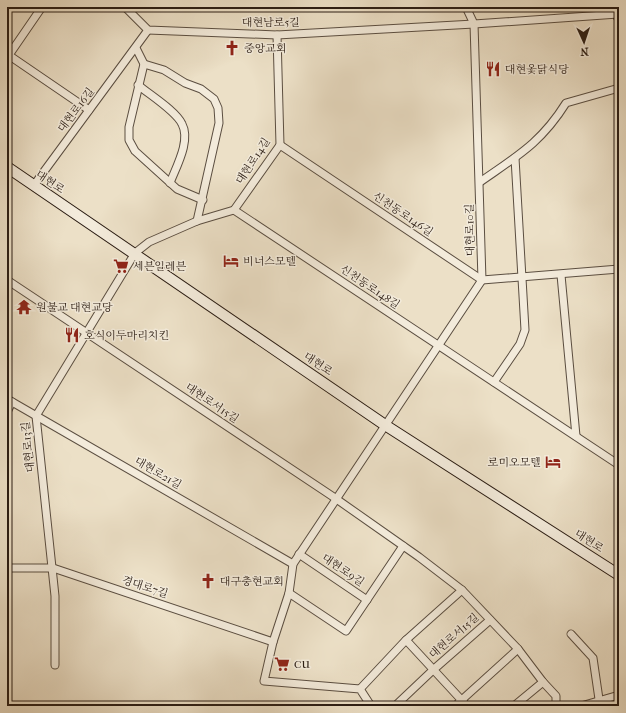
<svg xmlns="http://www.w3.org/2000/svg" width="626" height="713" viewBox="0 0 626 713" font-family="'IM FELL French Canon','Noto Serif KR',serif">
<rect width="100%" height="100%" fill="#ece0c7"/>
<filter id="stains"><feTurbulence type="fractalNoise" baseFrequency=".005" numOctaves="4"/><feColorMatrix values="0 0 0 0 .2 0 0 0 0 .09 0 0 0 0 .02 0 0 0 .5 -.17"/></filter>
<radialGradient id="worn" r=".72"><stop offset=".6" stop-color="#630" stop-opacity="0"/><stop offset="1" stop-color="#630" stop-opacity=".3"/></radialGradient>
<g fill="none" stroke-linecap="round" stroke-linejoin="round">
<g stroke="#5b4e41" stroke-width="9">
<g id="minor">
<path d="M125 7 148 30 277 35 474 24 618 14"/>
<path d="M136 48 144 64 129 127V140L135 151 177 189 203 200"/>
<path d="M7 54 89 110"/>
<path d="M9 55 42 7"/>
<path d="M144 64 164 70 185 83 201 89 214 99 218 108 219 123 197 221"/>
<path d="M138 85C150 95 176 111 182 124 191 141 176 167 170 183"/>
<path d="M280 145 482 280 619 269"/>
<path d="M480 182C517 156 541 143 566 103L619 88"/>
<path d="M34 185 148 30"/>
<path d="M234 210 619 465"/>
<path d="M561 275 576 436"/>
<path d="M7 280 335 498 419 557 462 590 518 649 543 682 556 696V706"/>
<path d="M494 382 520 344 525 330 515 158"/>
<path d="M7 399 293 564"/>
<path d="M7 412 12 402"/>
<path d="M299 554 367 600"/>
<path d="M7 568H53L273 642"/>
<path d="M289 593 346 631 403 546"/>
<path d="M571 634 593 658 600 706"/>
<path d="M406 640 467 706"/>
<path d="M55 665V596L36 416 135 253 149 242 197 221 234 210 280 145 277 35"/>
<path d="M360 689 406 640 462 590"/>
<path d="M371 706 360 689 264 681 273 642 289 593 293 564 482 280 474 24 466 7"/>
<path d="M395 706 433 670 490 620"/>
<path d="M455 706 518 649"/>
<path d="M514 706 543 682"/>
<path d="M581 706 619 695"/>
</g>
</g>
<g stroke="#2b1d14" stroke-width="12">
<g id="secondary">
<path d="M617 7 619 17"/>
<path d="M7 167 385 425 619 575"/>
</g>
</g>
<use href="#minor" stroke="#f3ebdb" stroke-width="7"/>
<use href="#secondary" stroke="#f3ebdb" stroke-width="10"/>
</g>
<defs>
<g id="church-bare" transform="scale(1.2)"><path d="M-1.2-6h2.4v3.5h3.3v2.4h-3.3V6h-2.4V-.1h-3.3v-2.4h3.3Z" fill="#8f2418" stroke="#f3ebdb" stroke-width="2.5" paint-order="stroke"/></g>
<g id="restaurant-bare" transform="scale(1.2)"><path d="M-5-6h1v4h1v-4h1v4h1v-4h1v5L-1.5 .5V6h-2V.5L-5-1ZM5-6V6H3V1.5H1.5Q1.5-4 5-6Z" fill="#8f2418" stroke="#f3ebdb" stroke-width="2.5" paint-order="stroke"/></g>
<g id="hotel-bare" transform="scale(1.2)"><path d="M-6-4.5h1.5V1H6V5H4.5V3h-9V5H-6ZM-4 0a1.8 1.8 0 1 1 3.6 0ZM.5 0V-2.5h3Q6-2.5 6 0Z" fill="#8f2418" stroke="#f3ebdb" stroke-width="2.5" paint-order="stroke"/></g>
<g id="supermarket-bare" transform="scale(1.2)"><path d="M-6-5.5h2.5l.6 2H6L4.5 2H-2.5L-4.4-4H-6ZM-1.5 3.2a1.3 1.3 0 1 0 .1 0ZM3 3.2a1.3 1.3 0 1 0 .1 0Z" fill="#8f2418" stroke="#f3ebdb" stroke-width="2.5" paint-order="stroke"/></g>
<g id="temple-bare" transform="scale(1.2)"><path d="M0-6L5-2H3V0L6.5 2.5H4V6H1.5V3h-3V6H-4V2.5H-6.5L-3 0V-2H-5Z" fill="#8f2418" stroke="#f3ebdb" stroke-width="2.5" paint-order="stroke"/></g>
</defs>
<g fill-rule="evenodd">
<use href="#church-bare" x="232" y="48"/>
<use href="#restaurant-bare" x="493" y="69"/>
<use href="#hotel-bare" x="231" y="261"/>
<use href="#supermarket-bare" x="121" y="266"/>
<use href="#temple-bare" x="24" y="307"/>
<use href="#restaurant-bare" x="72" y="335"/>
<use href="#hotel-bare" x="553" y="462"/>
<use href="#church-bare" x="208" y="581"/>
<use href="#supermarket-bare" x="282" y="664"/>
</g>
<g text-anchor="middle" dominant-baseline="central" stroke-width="3" stroke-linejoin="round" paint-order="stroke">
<g font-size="11" fill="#2b1d14" stroke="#f3ebdb">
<text x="271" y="22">대현남로5길</text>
<text transform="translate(76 110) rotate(-53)">대현로16길</text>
<text transform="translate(253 161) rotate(-57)">대현로14길</text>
<text transform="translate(50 182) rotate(34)">대현로</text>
<text transform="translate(403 214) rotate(34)">신천동로146길</text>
<text transform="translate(470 230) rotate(-91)">대현로10길</text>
<text transform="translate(370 287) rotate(34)">신천동로148길</text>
<text transform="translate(318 364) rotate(34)">대현로</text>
<text transform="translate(212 403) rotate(34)">대현로서15길</text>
<text transform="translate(28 447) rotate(-96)">대현로13길</text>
<text transform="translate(158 473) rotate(30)">대현로21길</text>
<text transform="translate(589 541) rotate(33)">대현로</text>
<text transform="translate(343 570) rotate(34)">대현로9길</text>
<text transform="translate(145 587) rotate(18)">경대로7길</text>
<text transform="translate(454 636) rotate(-41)">대현로서15길</text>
</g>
<g font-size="11" fill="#2b1d14" stroke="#f3ebdb" text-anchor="start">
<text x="244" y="48">중앙교회</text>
<text x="505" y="69">대현옻닭식당</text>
<text x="243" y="261">비너스모텔</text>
<text x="133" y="266">세븐일레븐</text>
<text x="36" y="307">원불교 대현교당</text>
<text x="84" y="335">호식이두마리치킨</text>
<text x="541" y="462" text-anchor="end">로미오모텔</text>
<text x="220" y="581">대구충현교회</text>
<text x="294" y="664">CU</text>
</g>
</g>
<rect width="626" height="713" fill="none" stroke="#ece0c7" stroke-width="24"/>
<rect x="8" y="8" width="610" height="697" fill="none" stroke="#2b1d14" stroke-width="2"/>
<rect x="12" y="12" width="602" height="689" fill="none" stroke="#2b1d14"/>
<g transform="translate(584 42) rotate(177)" stroke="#f3ebdb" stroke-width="3" paint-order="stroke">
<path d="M0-3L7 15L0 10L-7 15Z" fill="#2b1d14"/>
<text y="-6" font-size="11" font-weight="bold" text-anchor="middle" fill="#2b1d14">N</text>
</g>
<rect width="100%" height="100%" filter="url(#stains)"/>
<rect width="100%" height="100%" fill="url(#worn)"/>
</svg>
